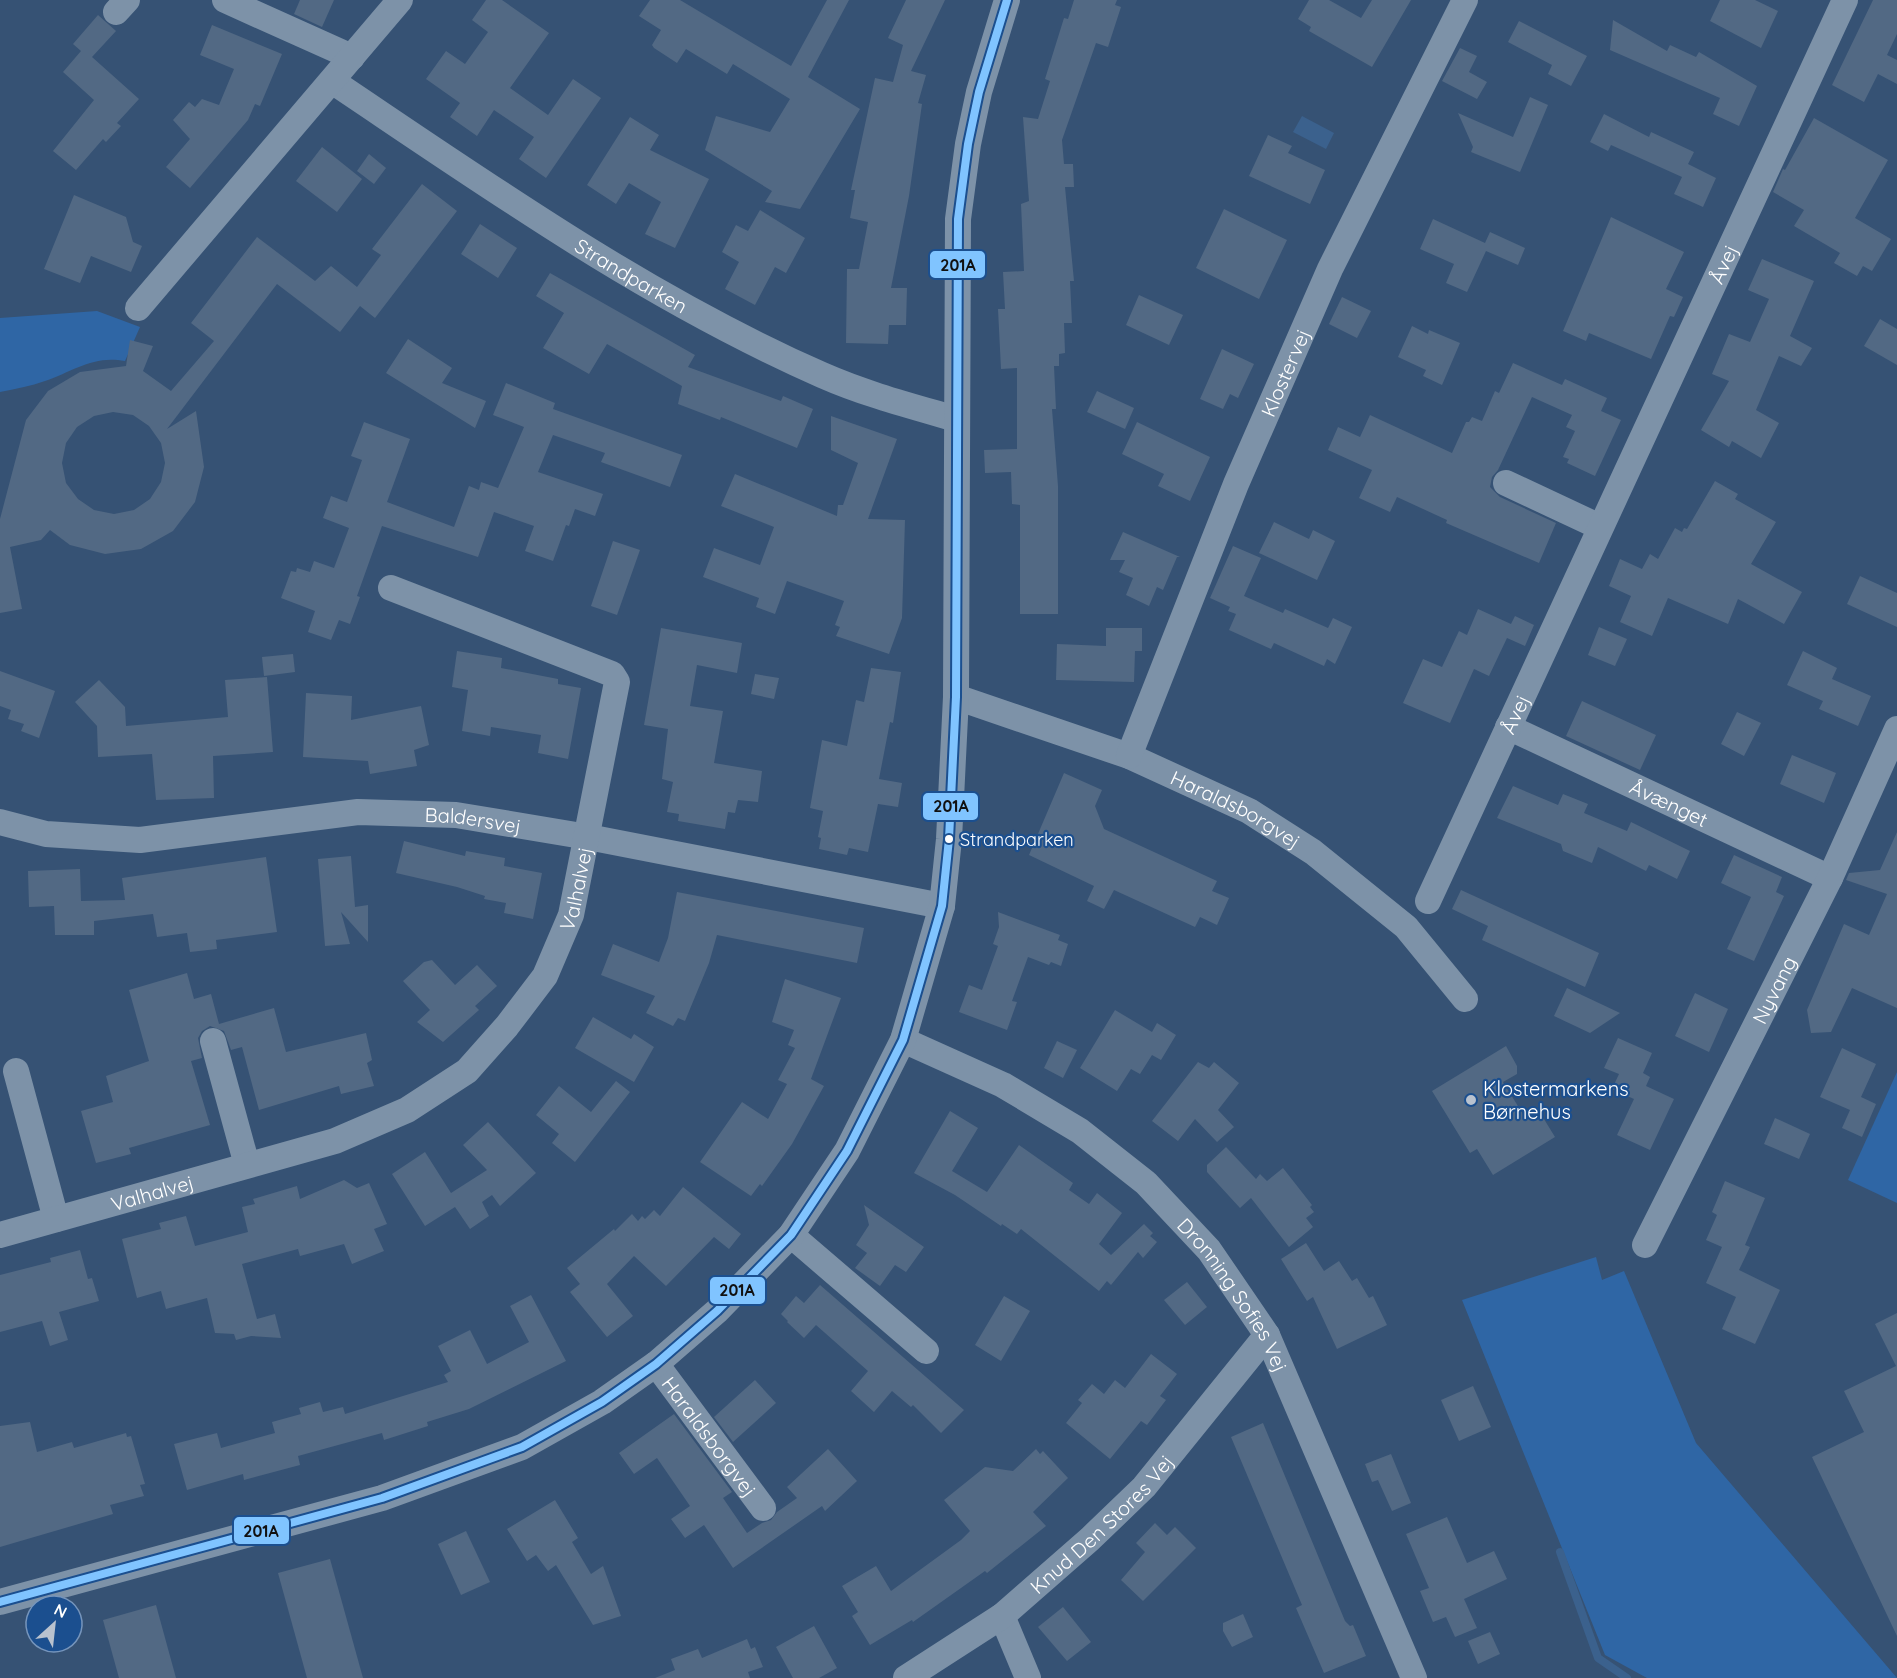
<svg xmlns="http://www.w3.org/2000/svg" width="1897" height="1678" viewBox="0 0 1897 1678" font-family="Quicksand,sans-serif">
<rect width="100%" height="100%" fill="#365274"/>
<g fill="#2f66a5">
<path d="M97 311 140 327 125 361C93 355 74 371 45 381 31 386 15 389 0 392V318Z"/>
<path d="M1897 1072V1203L1848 1180Z"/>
<path d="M1596 1257 1602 1280 1624 1271 1696 1443 1897 1678H1647L1605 1655 1462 1300Z"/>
</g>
<path fill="#3b618d" d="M1302 116 1334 133 1326 149 1293 132Z"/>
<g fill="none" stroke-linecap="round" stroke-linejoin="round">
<path stroke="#3b618d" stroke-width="8" d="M1560 1552 1598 1658 1627 1678"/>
</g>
<g fill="#526984" fill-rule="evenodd">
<path d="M300 0H334L322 27 294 14Z"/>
<path d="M486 0H502L549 33 510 88 548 115 573 79 601 98 546 178 519 159 534 137 494 110 477 136 450 117 460 103 426 79 446 51 465 64 488 32 472 20Z"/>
<path d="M650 0H680L791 66 827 0H849L808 77 860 109 800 209 765 202 772 191 705 150 716 116 770 132 790 99 733 64 727 74 686 49 677 63 654 48 652 45 661 30 639 16Z"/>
<path d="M906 0H945L911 71 926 75 918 103 922 104 909 196 891 288H907L906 325H889L888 344 846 343 847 269H859L868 222 850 218 855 190H851L875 78 893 82 903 45 888 38Z"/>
<path d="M1074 0H1117L1115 5 1121 7 1108 47 1096 43 1062 140 1064 164H1073L1074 187H1065L1074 281H1070L1072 323H1064L1065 353 1059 354V366H1054L1056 409H1052L1058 486V614H1020V505L1012 504 1011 472 985 473 984 450 1017 449V368L1001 369 998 309H1005L1003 272 1024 271 1021 204 1029 201 1023 117 1038 119 1050 81 1045 79 1064 18 1068 19Z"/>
<path d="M1309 0H1329L1361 18 1372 0H1411L1372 67 1309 31 1311 27 1298 19Z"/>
<path d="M1720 0H1755L1778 11 1761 48 1710 21Z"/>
<path d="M1873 0H1897V34L1887 55 1897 60V84L1878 74 1864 102 1832 85Z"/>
<path d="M98 15 116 31 92 57 139 99 117 123 121 126 106 142 103 139 76 170 53 151 94 100 63 72 81 51 73 44Z"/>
<path d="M1613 20 1667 51 1670 45 1696 57 1699 52 1757 86 1739 126 1713 114 1720 98 1610 50Z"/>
<path d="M1519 21 1587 56 1571 86 1548 74 1552 65 1508 42Z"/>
<path d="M212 25 282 54 260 106 255 104 248 120 190 188 166 167 190 139 173 120 189 102 195 107 202 99 219 105 234 69 200 55Z"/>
<path d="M1460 48 1477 56 1469 72 1487 82 1477 99 1442 81Z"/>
<path d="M1530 97 1548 105 1520 172 1471 152 1473 147 1458 113 1513 137Z"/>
<path d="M1604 114 1649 137 1651 132 1694 152 1688 164 1716 178 1703 207 1674 194 1682 177 1611 145 1608 151 1590 142Z"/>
<path d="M630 117 659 135 650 150 709 179 675 248 645 234 661 202 629 183 616 204 587 185Z"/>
<path d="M1814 118 1888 160 1855 218 1891 239 1872 271 1863 266 1857 276 1834 263 1840 253 1794 226 1804 210 1773 192 1783 169 1785 170Z"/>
<path d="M1268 135 1292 146 1288 153 1325 170 1310 204 1249 176Z"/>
<path d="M322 147 362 179 337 212 296 181Z"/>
<path d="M369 154 386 168 374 184 357 171Z"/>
<path d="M422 184 457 211 375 318 360 306 340 332 277 284 167 429 196 411 204 467 195 502 173 531 141 549 105 554 70 545 50 530 41 540 10 547 22 609 0 613V519L26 420 48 391 80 372 126 366 130 340 153 346 143 371 171 391 214 341 191 323 257 237 315 281 331 266 357 287 381 255 372 249ZM113 412 133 415 149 426 161 443 165 463 161 482 150 499 134 510 114 514 94 510 78 499 66 483 62 463 66 443 77 427 94 416Z"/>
<path d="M74 195 126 217 133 242 142 246 131 272 91 256 80 283 44 269Z"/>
<path d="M1224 209 1287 240 1259 299 1196 268Z"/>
<path d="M760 210 805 238 786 273 775 267 755 305 725 289 739 262 722 252 736 225 748 231Z"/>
<path d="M1611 217 1684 252 1666 289 1683 297 1674 317 1670 316 1651 359 1589 333 1586 341 1563 331Z"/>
<path d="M1433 219 1485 243 1490 232 1525 248 1518 265 1486 251 1467 292 1446 283 1454 264 1420 249Z"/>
<path d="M480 224 517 248 498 278 461 254Z"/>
<path d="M1762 259 1814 281 1790 336 1812 348 1801 366 1779 356 1756 410 1779 423 1761 458 1732 441 1729 447 1701 430 1729 381 1712 374 1729 334 1750 342 1769 299 1748 290Z"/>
<path d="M550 273 695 355 688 367 781 401 783 396 813 409 797 448 721 417 720 420 678 404 682 386 607 344 589 374 543 348 564 313 536 296Z"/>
<path d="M1139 295 1183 315 1169 345 1126 325Z"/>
<path d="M1342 297 1371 311 1357 338 1329 324Z"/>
<path d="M1880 319 1897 329V365L1864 346Z"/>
<path d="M1412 326 1428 334 1429 330 1460 343 1442 385 1423 376 1426 370 1398 357Z"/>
<path d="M408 339 452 368 442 383 486 401 475 428 386 373Z"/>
<path d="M1222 349 1254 364 1238 398 1230 394 1223 409 1200 399Z"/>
<path d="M1513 363 1562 385 1565 379 1607 398 1601 411 1621 420 1595 476 1567 463 1569 459 1563 457 1575 431 1566 427 1572 415 1532 397 1498 470 1492 477 1490 487 1500 497 1556 523 1539 563 1446 523 1447 520 1397 497 1390 512 1359 498 1372 470 1328 450 1338 427 1360 437 1370 415 1452 453 1466 422H1469L1472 417 1482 421 1495 391 1499 393Z"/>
<path d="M506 383 555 403 553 409 682 455 670 487 601 462 605 453 553 435 538 472 603 494 595 516 575 509 569 526 566 525 553 561 525 551 534 526 494 512 478 557 382 526 357 596 360 597 350 624 339 620 331 640 308 632 315 611 281 598 291 571 296 572 297 568 310 572 314 561 334 568 349 528 323 518 331 496 347 502 362 460 351 456 364 422 410 439 387 502 454 527 469 486 479 490 481 482 498 488 524 427 493 415Z"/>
<path d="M1097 391 1134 408 1125 429 1087 412Z"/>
<path d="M831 416 897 439 868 519 905 520 902 618 889 654 836 636 840 627 835 625 844 601 787 581 775 614 756 607 759 598 703 577 714 548 760 565 774 527 721 506 735 474 837 516 838 505H843L858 463 831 450Z"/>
<path d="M1137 422 1210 457 1190 501 1158 486 1164 474 1122 454Z"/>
<path d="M1715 481 1738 494 1735 499 1776 522 1751 564 1802 592 1784 624 1738 599 1728 624 1668 598 1652 636 1620 622 1631 596 1609 586 1620 559 1642 569 1650 554 1658 559 1675 528 1682 532 1684 528 1687 529Z"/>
<path d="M1274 522 1309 539 1313 530 1335 541 1317 580 1259 553Z"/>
<path d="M1123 532 1180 557H1177L1163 590 1157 587 1149 606 1126 595 1133 578 1119 572 1125 560H1110Z"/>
<path d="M613 541 640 550 617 615 591 606Z"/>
<path d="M1233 546 1261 558 1244 596 1283 613 1285 609 1328 628 1333 618 1352 627 1335 664 1327 659 1324 666 1274 643 1271 649 1229 630 1236 614 1228 611 1230 607 1210 598Z"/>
<path d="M1860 576 1897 593V627L1847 604Z"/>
<path d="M1478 609 1511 624 1515 616 1534 625 1525 646 1507 638 1489 676 1474 669 1450 723 1403 703 1423 659 1442 667 1459 631 1467 635Z"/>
<path d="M1599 627 1627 639 1615 666 1588 655Z"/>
<path d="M661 628 742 643 737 673 697 665 690 706 723 711 714 763 762 771 758 802 738 800 735 813 728 812 725 829 678 821 679 814 667 812 673 782 662 779 668 729 644 725Z"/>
<path d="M1106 628H1142V651H1135L1134 682 1056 680 1057 644 1106 646Z"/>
<path d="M457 651 502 658 501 668 558 679V684L581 688 568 759 538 753 541 735 491 727 490 736 462 731 468 690 452 687Z"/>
<path d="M1803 651 1837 668 1832 679 1871 696 1858 726 1819 709 1823 701 1787 685Z"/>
<path d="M293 654 295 672 264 676 262 657Z"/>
<path d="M871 668 901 672 893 723 890 722 879 779 902 783 898 807 878 804 868 852 849 848 847 855 819 849 821 838 818 837 823 811 810 808 822 740 847 746 856 700 864 702Z"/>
<path d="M0 671 55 691 39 738 21 731 24 724 8 719 11 710 0 706Z"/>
<path d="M755 674 779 678 774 699 751 694Z"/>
<path d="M267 677 273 752 213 756 214 798 156 800 152 754 98 757 97 726 75 702 99 680 125 707 126 726 228 717 225 680Z"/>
<path d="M306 693 352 696 351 720 421 706 429 745 414 750 417 766 370 774 368 761 303 757Z"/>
<path d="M1582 701 1656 735 1640 770 1566 736Z"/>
<path d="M1737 712 1761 723 1744 756 1721 744Z"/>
<path d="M1792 755 1836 773 1824 803 1780 784Z"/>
<path d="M1064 773 1102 790 1095 806 1104 829 1217 881 1212 891 1229 898 1217 925 1200 917 1195 927 1114 890 1104 909 1087 901 1094 886 1029 855Z"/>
<path d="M1513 786 1558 805 1563 794 1588 804 1584 813 1627 831 1631 822 1690 851 1677 879 1649 865 1646 871 1598 847 1592 863 1563 851 1561 844 1497 818Z"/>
<path d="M1897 832V1008L1852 988 1831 1032 1811 1033 1807 1010 1844 924 1869 935 1887 894 1846 880 1849 873 1880 870Z"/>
<path d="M404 841 465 856 466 851 505 858 504 866 542 873 533 919 504 913 506 903 484 899 485 896 457 887 396 873Z"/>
<path d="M1734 855 1782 877 1776 892 1784 896 1754 961 1727 949 1751 897 1721 883Z"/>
<path d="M351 856 355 907 368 905V942L341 912 350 944 325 946 318 859Z"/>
<path d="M266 857 277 932 216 940 217 949 190 952 187 933 157 937 153 914 94 921V935H55L54 906 29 907 28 871 80 869 81 901 125 900 122 878Z"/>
<path d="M1461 890 1599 953 1585 987 1482 940 1488 926 1452 909Z"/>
<path d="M677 892 864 928 857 963 717 935 709 963 685 1021 678 1018 673 1026 646 1013 655 996 601 975 613 944 659 962 668 938Z"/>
<path d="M998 912 1060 935 1058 940 1068 944 1061 966 1051 962 1049 965 1028 957 1012 1001 1017 1002 1007 1030 959 1012 969 985 982 990 998 946 993 944 999 927Z"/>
<path d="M432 960 455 985 477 965 497 986 475 1006 479 1010 443 1042 417 1022 430 1010 403 981 424 962Z"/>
<path d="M187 973 194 999 211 994 219 1024 274 1008 286 1052 366 1033 372 1060 367 1063 374 1086 341 1094 339 1086 259 1110 242 1047 231 1050 224 1031 210 1026 202 1031 198 1038 202 1058 191 1061 210 1125 129 1148 131 1154 96 1163 81 1111 113 1102 106 1076 149 1061 129 990Z"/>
<path d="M785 979 841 998 811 1079 824 1086 792 1144 762 1186 760 1184 751 1196 700 1162 742 1102 768 1119 787 1084 778 1080 795 1048 788 1045 794 1030 772 1022Z"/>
<path d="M1567 988 1620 1013 1590 1033 1554 1016Z"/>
<path d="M1695 993 1728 1009 1709 1052 1675 1036Z"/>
<path d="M1115 1010 1152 1032 1157 1023 1176 1035 1161 1060 1152 1055 1140 1074 1131 1069 1117 1091 1080 1068Z"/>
<path d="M593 1017 631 1039 634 1034 654 1047 634 1082 575 1048Z"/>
<path d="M1618 1038 1652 1053 1643 1073 1650 1077 1646 1086 1674 1099 1650 1150 1617 1135 1634 1099 1612 1089 1619 1074 1604 1068Z"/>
<path d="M1057 1041 1077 1050 1063 1078 1044 1068Z"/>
<path d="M1506 1046 1517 1066V1074L1503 1082 1526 1119 1539 1111 1555 1137 1493 1175 1477 1149 1470 1153 1432 1091Z"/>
<path d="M1842 1048 1876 1064 1861 1097 1876 1104 1862 1137 1842 1128 1850 1110 1820 1097Z"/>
<path d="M1198 1062 1209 1068 1214 1062 1239 1083 1218 1110 1234 1127 1217 1142 1195 1119 1178 1141 1152 1121Z"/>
<path d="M616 1081 630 1092 575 1162 552 1143 559 1134 536 1115 559 1086 591 1112Z"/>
<path d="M950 1111 978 1128 952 1171 987 1192 1019 1145 1073 1183 1069 1190 1089 1204 1097 1193 1122 1213 1099 1244 1111 1255 1144 1224 1153 1233 1150 1236 1157 1242 1143 1258 1138 1252 1111 1285 1107 1281 1099 1291 1021 1229 1017 1234 1002 1224 1001 1226 955 1195 914 1173Z"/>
<path d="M1775 1118 1810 1134 1799 1159 1764 1144Z"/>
<path d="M488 1122 536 1173 500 1206 492 1195 482 1202 489 1216 470 1229 455 1207 425 1226 392 1174 425 1152 451 1193 487 1170 463 1145Z"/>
<path d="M1226 1147 1256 1179 1260 1174 1267 1181 1283 1168 1312 1205 1310 1207 1314 1212 1306 1218 1313 1227 1289 1247 1251 1198 1240 1208 1207 1172V1165Z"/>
<path d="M344 1180 357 1188 369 1183 387 1224 374 1229 384 1251 352 1264 344 1244 300 1256 298 1249 242 1264 257 1319 275 1314 281 1338 251 1336 236 1340 234 1334 215 1333 207 1298 166 1309 161 1291 137 1298 122 1239 161 1229 159 1223 186 1216 195 1246 248 1232 242 1207 255 1204 253 1199 297 1186 300 1199Z"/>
<path d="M1725 1181 1765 1198 1745 1245 1750 1247 1739 1270 1780 1290 1755 1344 1722 1329 1736 1297 1706 1283 1722 1247 1706 1240 1717 1215 1712 1212Z"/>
<path d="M683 1187 741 1234 729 1249 714 1237 666 1286 634 1256 607 1284 633 1316 607 1337 570 1292 580 1284 567 1268 614 1229 615 1231 632 1214 638 1221 642 1216 645 1219 654 1210 660 1216Z"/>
<path d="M864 1205 924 1247 906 1272 895 1265 880 1286 855 1268 867 1253 856 1245 869 1225Z"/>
<path d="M1306 1243 1324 1271 1339 1261 1352 1281 1357 1278 1369 1298 1373 1296 1387 1325 1337 1349 1313 1297 1307 1301 1281 1259Z"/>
<path d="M80 1250 88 1279 92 1278 99 1301 59 1312 68 1340 50 1346 42 1321 0 1332V1275L51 1262 50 1258Z"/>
<path d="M1187 1282 1207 1307 1185 1325 1164 1300Z"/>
<path d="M820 1285 964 1410 941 1433 913 1405 911 1407 892 1391 874 1412 851 1391 868 1371 816 1325 804 1338 787 1322 788 1321 781 1314 796 1296 804 1303Z"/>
<path d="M531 1295 566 1361 469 1409 427 1422 428 1426 384 1440 382 1433 298 1456 300 1465 244 1480 243 1474 187 1490 174 1444 217 1433 221 1448 275 1433 272 1422 301 1414 299 1408 320 1402 323 1412 343 1407 345 1414 448 1382 444 1375 451 1371 438 1346 470 1330 487 1364 529 1342 510 1306Z"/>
<path d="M1004 1296 1030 1311 1001 1361 975 1345Z"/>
<path d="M1897 1313V1636L1812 1457 1864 1432 1844 1391 1896 1366 1875 1324Z"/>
<path d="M1151 1354 1177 1374 1160 1396 1166 1400 1147 1425 1141 1421 1110 1459 1066 1423 1082 1403 1078 1400 1092 1384 1104 1394 1115 1380 1125 1388Z"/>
<path d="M755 1380 776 1403 733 1442 714 1417Z"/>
<path d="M1473 1386 1491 1427 1459 1441 1441 1400Z"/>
<path d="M674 1414 732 1492 723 1498 747 1533 762 1523 771 1520 777 1512 797 1498 787 1487 828 1449 857 1481 825 1511 822 1506 733 1568 704 1525 685 1538 671 1519 690 1506 657 1458 634 1474 619 1453Z"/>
<path d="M30 1422 37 1452 72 1442 74 1448 126 1433 127 1437 131 1436 145 1484 140 1485 144 1496 110 1505 113 1514 0 1547V1426Z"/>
<path d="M1263 1423 1345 1621 1350 1626 1353 1625 1366 1656 1324 1673 1296 1608 1302 1605 1231 1437Z"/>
<path d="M1036 1449 1040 1454 1043 1451 1068 1478 1033 1512 1046 1526 987 1573 985 1571 913 1622 912 1620 870 1645 852 1616 858 1612 842 1586 876 1566 891 1591 961 1540 970 1531 944 1500 985 1467 1013 1471Z"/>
<path d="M1391 1454 1411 1503 1392 1511 1378 1480 1372 1482 1365 1464Z"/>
<path d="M555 1500 578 1538 572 1542 591 1574 603 1566 621 1616 593 1625 556 1565 548 1571 536 1555 527 1561 507 1529Z"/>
<path d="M1447 1517 1467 1563 1494 1551 1507 1579 1464 1599 1477 1628 1455 1637 1446 1617 1433 1622 1420 1591 1429 1588 1406 1534Z"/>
<path d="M1155 1523 1167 1535 1175 1527 1196 1548 1143 1601 1121 1580 1145 1552 1136 1543Z"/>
<path d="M466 1531 490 1582 461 1595 438 1544Z"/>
<path d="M330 1559 363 1678H307L278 1573Z"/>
<path d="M156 1605 176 1678H119L103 1620Z"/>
<path d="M1063 1607 1091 1642 1067 1661 1038 1627Z"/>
<path d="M1243 1614 1253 1637 1232 1647 1223 1631V1623Z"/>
<path d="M814 1626 837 1668 819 1678H793L776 1647Z"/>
<path d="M1490 1632 1500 1654 1478 1664 1468 1641Z"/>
<path d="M747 1639 751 1649 755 1647 763 1667 748 1672 750 1678H655L675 1670 671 1659 698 1649 702 1658Z"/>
</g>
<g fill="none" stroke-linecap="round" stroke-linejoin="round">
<g stroke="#7d92a8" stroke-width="26">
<path d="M225 0 352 57"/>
<path d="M116 12 127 0"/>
<path id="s1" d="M332 81C490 187 647 298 822 375 865 394 911 406 956 419"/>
<path d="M138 308 400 0"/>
<path d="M1506 483 1600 527"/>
<path id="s2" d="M956 697 1129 756 1249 811 1313 852 1406 927 1465 999"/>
<path id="s3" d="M1508 727 1830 878"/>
<path id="s4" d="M1129 756 1236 484 1330 269 1465 0"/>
<path id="s5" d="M0 822 46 834 140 840 358 812 456 815 588 837 942 906"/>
<path id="s6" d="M1428 901 1845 0"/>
<path id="s7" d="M903 1040 1003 1085 1080 1131 1146 1183 1209 1250 1267 1335 1414 1678"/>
<path d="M213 1041 247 1165"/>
<path d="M16 1071 56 1219"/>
<path id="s8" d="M0 1235 335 1141 407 1110 467 1071 507 1026 545 976 571 915 617 682 612 674 391 588"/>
<path d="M791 1235 926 1351"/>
<path id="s9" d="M1645 1245 1830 878 1897 729"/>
<path id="s10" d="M656 1364 763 1508"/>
<path d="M0 1602 382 1498 522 1447 602 1402 656 1364 717 1311 791 1235 847 1151 903 1040 942 906 949 839 956 697 958 219 968 144 979 92 1007 0"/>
<path d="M1002 1616 1028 1678"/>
<path id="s11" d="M906 1678 1002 1616 1090 1539 1144 1487 1267 1335"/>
</g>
<g stroke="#1b4f8f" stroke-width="12">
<path id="bus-1" d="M0 1602 382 1498 522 1447 602 1402 656 1364 717 1311 791 1235 847 1151 903 1040 942 906 949 839 956 697 958 219 968 144 979 92 1007 0"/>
</g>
<use href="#bus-1" stroke="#80c4ff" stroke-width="8"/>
</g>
<circle fill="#fff" stroke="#1b4f8f" stroke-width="2" cx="949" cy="839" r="5"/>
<circle fill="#b9c2ce" stroke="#1b4f8f" stroke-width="2" cx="1471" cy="1100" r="6"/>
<g text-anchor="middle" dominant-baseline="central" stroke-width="4.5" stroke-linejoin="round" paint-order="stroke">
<g font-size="18" fill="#fff" stroke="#1b4f8f" text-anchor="start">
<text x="960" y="839">Strandparken</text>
</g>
<g font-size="20" fill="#fff" stroke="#1b4f8f">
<text stroke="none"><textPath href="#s6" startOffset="702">Åvej</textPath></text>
<text stroke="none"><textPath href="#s1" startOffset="357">Strandparken</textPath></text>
<text stroke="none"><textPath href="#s4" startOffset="414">Klostervej</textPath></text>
<text stroke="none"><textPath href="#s6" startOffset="206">Åvej</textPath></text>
<text stroke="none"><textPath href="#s3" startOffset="178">Åvænget</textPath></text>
<text stroke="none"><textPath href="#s2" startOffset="302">Haraldsborgvej</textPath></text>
<text stroke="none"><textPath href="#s5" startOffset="477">Baldersvej</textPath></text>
<text stroke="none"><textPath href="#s8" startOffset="714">Valhalvej</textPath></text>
<text stroke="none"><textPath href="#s9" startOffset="286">Nyvang</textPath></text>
<text stroke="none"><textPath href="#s8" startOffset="158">Valhalvej</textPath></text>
<text stroke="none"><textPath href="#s7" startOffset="426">Dronning Sofies Vej</textPath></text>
<text stroke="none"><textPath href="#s10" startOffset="90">Haraldsborgvej</textPath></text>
<text stroke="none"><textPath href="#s11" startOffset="250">Knud Den Stores Vej</textPath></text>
</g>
<g font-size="20" fill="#fff" stroke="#1b4f8f" text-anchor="start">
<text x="1483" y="1088">Klostermarkens<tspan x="1483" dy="23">Børnehus</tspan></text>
</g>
</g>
<g stroke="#1b4f8f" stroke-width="2">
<rect x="929" y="250" width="57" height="29" rx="6" fill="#80c4ff"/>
<rect x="922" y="792" width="57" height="29" rx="6" fill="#80c4ff"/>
<rect x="709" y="1276" width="57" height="29" rx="6" fill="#80c4ff"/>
<rect x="233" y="1516" width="57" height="29" rx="6" fill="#80c4ff"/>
</g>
<g font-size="16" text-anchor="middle" font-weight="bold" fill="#111">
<text x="958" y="271">201A</text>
<text x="951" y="812">201A</text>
<text x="737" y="1296">201A</text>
<text x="261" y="1537">201A</text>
</g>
<g transform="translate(54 1624) rotate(27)"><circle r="28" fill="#1b4f8f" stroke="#7695bc" stroke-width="1.5"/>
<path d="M0-4.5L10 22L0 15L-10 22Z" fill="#b9c2ce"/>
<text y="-9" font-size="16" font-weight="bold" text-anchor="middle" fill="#ffffff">N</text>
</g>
</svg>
